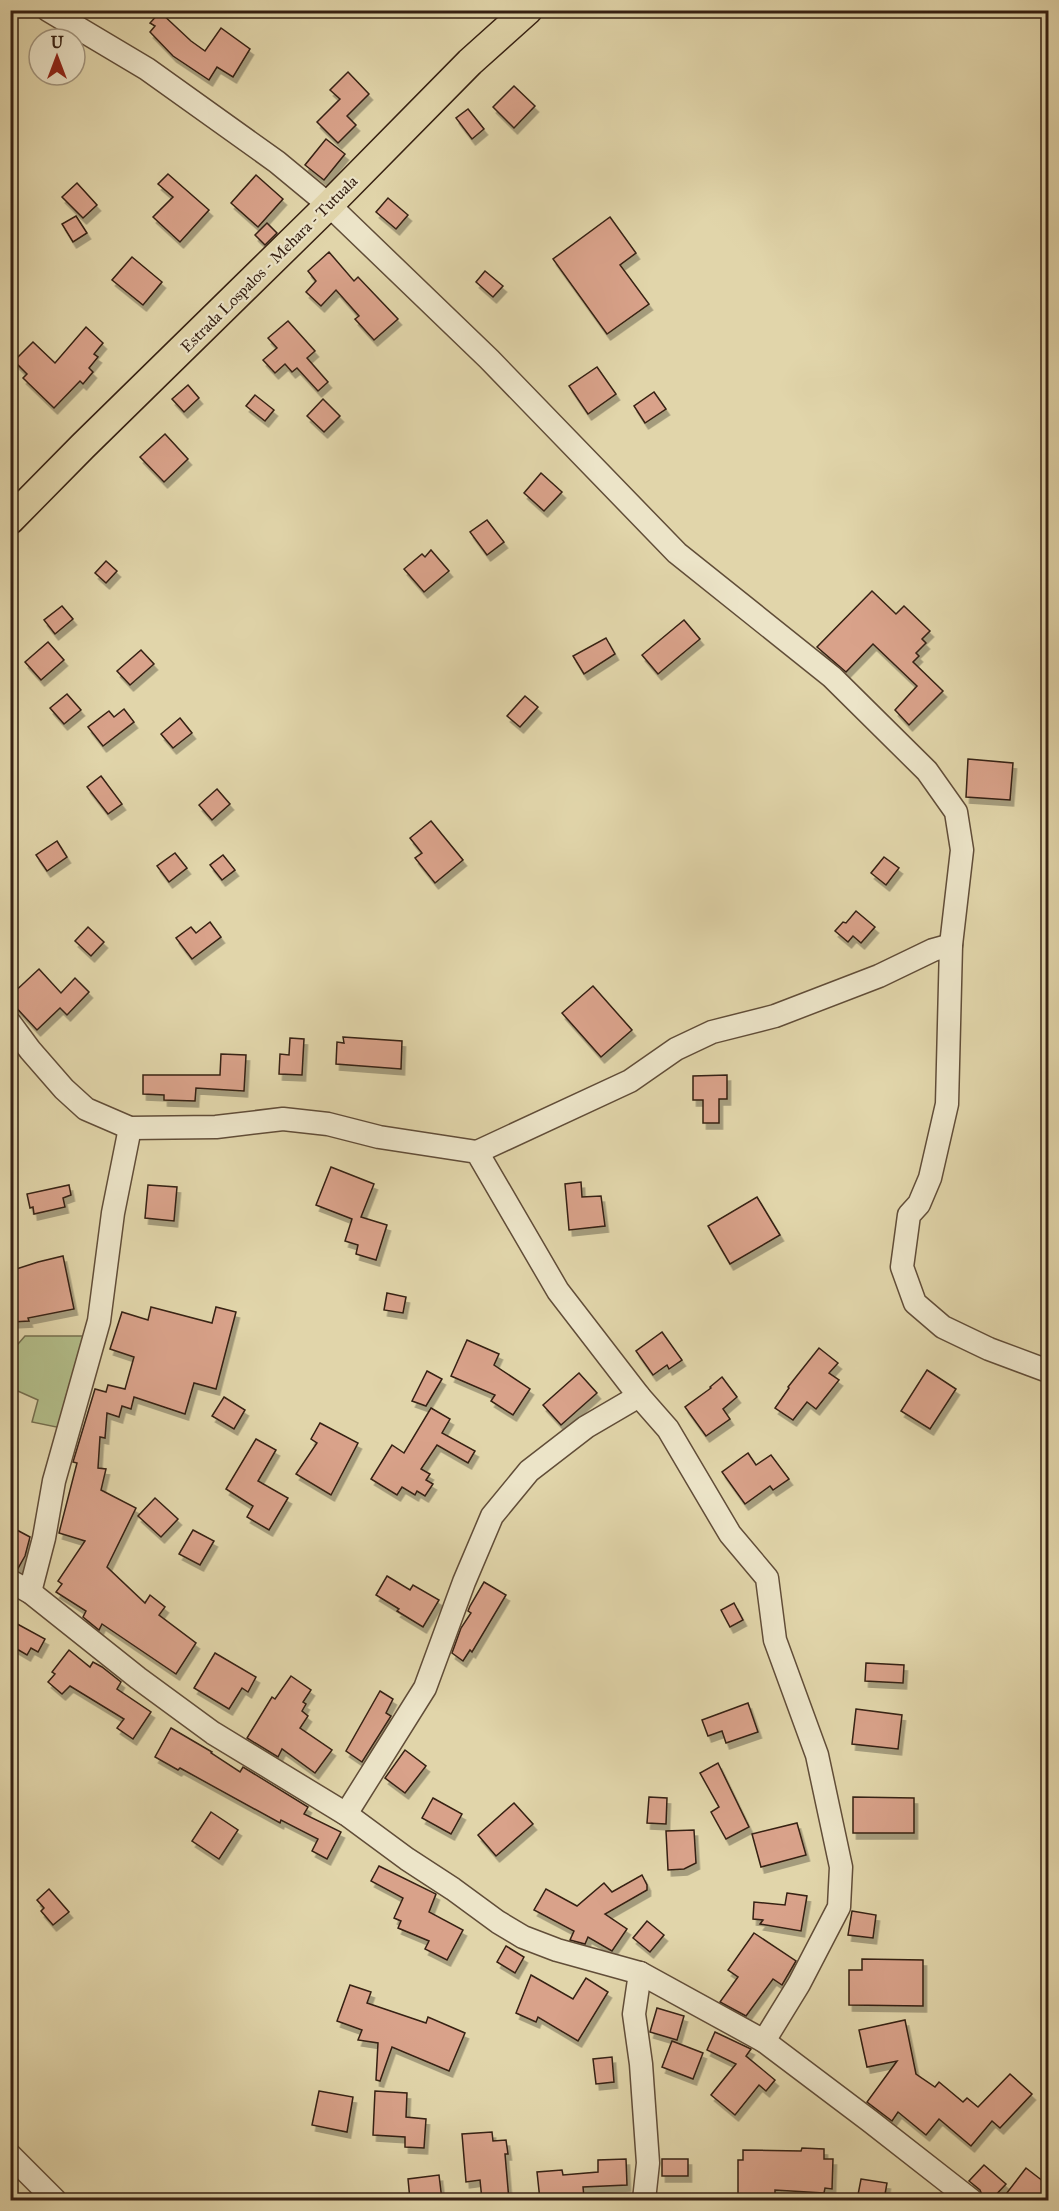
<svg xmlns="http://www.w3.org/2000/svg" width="1059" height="2211" viewBox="0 0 1059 2211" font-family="'IM FELL Great Primer',serif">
<defs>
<filter id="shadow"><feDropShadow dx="3.5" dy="6" stdDeviation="0" flood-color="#0004"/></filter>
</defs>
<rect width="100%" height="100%" fill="#e1d5aa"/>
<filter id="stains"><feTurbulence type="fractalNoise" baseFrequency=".00333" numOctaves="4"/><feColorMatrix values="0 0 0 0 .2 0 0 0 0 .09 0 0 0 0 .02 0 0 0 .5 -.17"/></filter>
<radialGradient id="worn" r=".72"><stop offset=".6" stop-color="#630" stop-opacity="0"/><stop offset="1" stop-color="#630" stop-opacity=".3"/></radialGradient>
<path fill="#b2bd89" stroke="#746e4e" stroke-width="1.5" d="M25 1336H92L61 1428 32 1422 38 1400 11 1388V1352Z"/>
<g fill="#d9a28a" stroke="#362012" stroke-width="1.5" filter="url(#shadow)">
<path d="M160 12 191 41 205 51 221 28 250 49 233 77 217 67 209 80 173 56 150 32 155 26 150 23Z"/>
<path d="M348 72 369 94 347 116 356 125 338 143 317 122 340 99 330 90Z"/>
<path d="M514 86 535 106 514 128 493 107Z"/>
<path d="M468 109 484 129 472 139 456 118Z"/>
<path d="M326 139 345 154 324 180 305 165Z"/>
<path d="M168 174 209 210 180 242 153 217 173 197 158 184Z"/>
<path d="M256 175 283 199 258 227 231 203Z"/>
<path d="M77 183 97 205 83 218 62 197Z"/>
<path d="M388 198 408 215 396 229 376 212Z"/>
<path d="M76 216 87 233 73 242 62 224Z"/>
<path d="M610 217 636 253 620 265 649 304 607 334 553 259Z"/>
<path d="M267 223 277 233 265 245 255 235Z"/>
<path d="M329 252 354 281 358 277 398 319 374 340 355 319 359 316 336 290 321 306 306 292 316 281 308 271Z"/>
<path d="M132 257 162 282 143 305 112 280Z"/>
<path d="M485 271 503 286 493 297 476 282Z"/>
<path d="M288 321 315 351 307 358 328 382 318 391 297 368 292 372 285 364 275 373 263 360 277 348 268 338Z"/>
<path d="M86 327 103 343 94 354 98 357 89 368 93 372 83 384 80 381 54 408 23 378 27 374 14 361 33 342 55 363Z"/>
<path d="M597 367 616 394 588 414 569 386Z"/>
<path d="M188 385 199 398 184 412 172 399Z"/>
<path d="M654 392 666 409 645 423 634 406Z"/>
<path d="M255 395 274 410 265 421 246 406Z"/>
<path d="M323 399 340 416 324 432 307 416Z"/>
<path d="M165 434 188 459 164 482 140 457Z"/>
<path d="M541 473 562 492 544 511 524 493Z"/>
<path d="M487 520 504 542 487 555 470 532Z"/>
<path d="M431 550 449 571 424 592 404 569 422 554 425 557Z"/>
<path d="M106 561 117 571 106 583 95 573Z"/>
<path d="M872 591 896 614 904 606 930 631 922 639 926 643 916 653 919 656 913 662 943 691 909 725 895 710 917 686 873 644 846 672 817 647Z"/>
<path d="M62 606 73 619 55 634 44 620Z"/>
<path d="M684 620 700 639 658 674 642 655Z"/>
<path d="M606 638 615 654 584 674 573 656Z"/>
<path d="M48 642 64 660 41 680 25 662Z"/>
<path d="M141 650 154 664 130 685 117 671Z"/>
<path d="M67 694 81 710 64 724 50 708Z"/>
<path d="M525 696 538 707 520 727 507 716Z"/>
<path d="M124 709 134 722 103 746 88 727 109 711 114 717Z"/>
<path d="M180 718 192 733 173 748 161 734Z"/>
<path d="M968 759 1013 763 1010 800 966 797Z"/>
<path d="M101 776 122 804 108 814 87 787Z"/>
<path d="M217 789 230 804 212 820 199 805Z"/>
<path d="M431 821 463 860 435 883 415 858 422 853 410 838Z"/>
<path d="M57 841 67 857 47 871 36 855Z"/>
<path d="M175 853 187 868 169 882 157 866Z"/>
<path d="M223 855 235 870 222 880 210 865Z"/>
<path d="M884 857 899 868 886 885 871 873Z"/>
<path d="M856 911 875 927 861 943 853 936 848 942 835 931 843 922 846 923Z"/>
<path d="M210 922 221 937 192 959 176 938 191 927 196 933Z"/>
<path d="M88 927 104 942 91 956 75 941Z"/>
<path d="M39 969 61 993 75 978 89 992 67 1015 60 1008 37 1030 10 1001V996Z"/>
<path d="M593 986 632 1030 601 1057 562 1013Z"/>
<path d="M343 1037 402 1041 401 1069 336 1064 337 1042 344 1043Z"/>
<path d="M290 1038 304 1039 302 1075 279 1074 280 1054 289 1055Z"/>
<path d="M221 1054 246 1055 244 1091 196 1088 195 1101 164 1100V1095L143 1094V1075H220Z"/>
<path d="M727 1075V1099H719V1123H703V1100H693V1076Z"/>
<path d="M331 1167 374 1184 361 1217 387 1225 376 1260 356 1254 358 1245 345 1241 352 1219 316 1205Z"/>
<path d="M581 1182 582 1197 601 1196 605 1226 569 1230 565 1184Z"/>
<path d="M69 1185 71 1195 63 1198 65 1207 34 1214 33 1207 30 1208 27 1194Z"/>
<path d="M148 1185 177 1187 174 1221 145 1218Z"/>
<path d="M757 1197 780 1235 730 1264 708 1226Z"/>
<path d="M63 1256 74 1309 28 1318 29 1321 12 1322 10 1271 38 1262Z"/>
<path d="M387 1293 406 1297 403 1313 384 1310Z"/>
<path d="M151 1307 212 1323 216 1307 236 1312 216 1389 194 1383 185 1414 134 1397 131 1409 122 1406 119 1417 107 1413 105 1438 100 1437 98 1468 106 1469 101 1490 136 1508 107 1567 145 1603 150 1595 165 1607 159 1615 196 1643 176 1674 102 1624 99 1630 83 1617 86 1611 56 1592 62 1584 58 1581 85 1541 59 1533 77 1463 73 1462 95 1389 106 1392 108 1385 125 1389 134 1357 110 1349 122 1312 148 1320Z"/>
<path d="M662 1332 682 1360 669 1369 667 1365 653 1375 636 1351Z"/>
<path d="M467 1340 499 1354 494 1365 530 1389 513 1415 491 1401 495 1395 451 1376Z"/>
<path d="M819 1348 838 1363 829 1373 839 1380 816 1409 807 1402 793 1420 775 1408 789 1388 788 1387Z"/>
<path d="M927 1370 956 1389 930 1429 901 1411Z"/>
<path d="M427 1371 442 1379 426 1406 412 1401Z"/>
<path d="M579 1373 597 1393 561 1425 543 1405Z"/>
<path d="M722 1377 737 1397 723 1409 730 1419 706 1436 685 1407 711 1388 710 1387Z"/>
<path d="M224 1397 245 1410 234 1429 212 1416Z"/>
<path d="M431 1408 450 1419 442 1433 475 1451 468 1463 437 1445 421 1469 430 1474 426 1480 433 1484 425 1496 417 1491 415 1495 402 1487 397 1495 371 1479 392 1445 404 1453Z"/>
<path d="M320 1423 358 1443 331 1495 296 1474 317 1443 311 1439Z"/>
<path d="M256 1439 276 1450 258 1481 288 1498 269 1530 247 1517 253 1506 226 1489Z"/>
<path d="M748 1453 756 1465 771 1455 789 1479 773 1490 770 1486 745 1504 722 1472Z"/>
<path d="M155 1498 178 1519 161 1537 138 1516Z"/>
<path d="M15 1529 30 1537 25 1556 17 1570 10 1568V1537Z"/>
<path d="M193 1530 214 1541 200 1565 179 1554Z"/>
<path d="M387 1576 410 1590 413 1585 439 1600 423 1627 397 1611 399 1609 376 1595Z"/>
<path d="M484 1582 506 1595 472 1652 470 1650 463 1661 452 1653 461 1628 471 1613 468 1611 470 1606Z"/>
<path d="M734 1603 743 1620 730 1627 721 1610Z"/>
<path d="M10 1620 45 1639 38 1652 31 1648 27 1655 10 1645Z"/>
<path d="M69 1650 90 1667 93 1662 102 1667 121 1682 117 1689 151 1712 133 1739 117 1728 124 1719 70 1686 62 1694 48 1682 55 1674 52 1672Z"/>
<path d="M215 1653 256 1677 248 1692 242 1688 229 1709 194 1688Z"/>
<path d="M866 1663 904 1665 903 1683 865 1681Z"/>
<path d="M291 1676 311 1690 303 1702 306 1704 302 1711 308 1716 300 1728 332 1750 315 1773 282 1749 278 1757 247 1738 272 1697 275 1699Z"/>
<path d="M380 1691 393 1699 386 1713 391 1716 362 1762 346 1751Z"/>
<path d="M748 1703 758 1732 726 1743 722 1731 708 1736 702 1720Z"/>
<path d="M856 1709 902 1715 898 1749 852 1744Z"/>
<path d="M171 1728 212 1752 211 1753 240 1772 243 1767 308 1807 304 1814 341 1832 327 1859 312 1851 318 1839 281 1820 280 1823 180 1768 178 1770 155 1757Z"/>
<path d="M405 1750 426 1766 405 1793 385 1778Z"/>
<path d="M718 1763 749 1827 726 1839 711 1812 719 1807 700 1773Z"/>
<path d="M649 1797 667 1798 666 1824 647 1823Z"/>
<path d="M853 1797 914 1798V1833H853Z"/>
<path d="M433 1798 462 1814 451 1834 422 1818Z"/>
<path d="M514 1803 533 1824 496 1856 478 1835Z"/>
<path d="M211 1812 238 1830 219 1859 192 1841Z"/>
<path d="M797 1823 806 1855 761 1867 752 1834Z"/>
<path d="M694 1830 696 1863 684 1869 668 1870 666 1831Z"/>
<path d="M379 1866 436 1894 429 1912 463 1930 447 1960 425 1949 429 1941 398 1928 401 1921 394 1918 403 1898 371 1881Z"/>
<path d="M642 1875 647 1885V1890L605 1914 627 1929 612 1951 588 1937 585 1944 570 1940 574 1931 534 1910 546 1889 577 1906 604 1883 612 1892Z"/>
<path d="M49 1889 69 1912 53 1925 41 1911 44 1908 37 1900Z"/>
<path d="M787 1893 807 1896 801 1931 760 1924 763 1920 753 1919 754 1902 785 1905Z"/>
<path d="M852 1911 876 1915 873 1938 848 1935Z"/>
<path d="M647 1921 664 1935 650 1952 633 1938Z"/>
<path d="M754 1933 796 1961 782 1985 773 1979 746 2016 720 2002 738 1977 728 1970Z"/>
<path d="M506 1946 524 1957 515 1973 497 1962Z"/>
<path d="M862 1959 923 1960V2006L849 2005V1970H862Z"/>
<path d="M531 1975 573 1999 586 1978 608 1992 578 2041 538 2017 536 2022 516 2013Z"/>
<path d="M350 1985 371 1992 367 2003 426 2023 428 2017 465 2033 449 2071 392 2047 380 2081 376 2080 378 2043 358 2040 362 2030 337 2021Z"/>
<path d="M657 2008 684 2016 677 2040 650 2032Z"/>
<path d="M905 2020 916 2074 935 2087 939 2082 963 2102 967 2098 978 2107 1010 2074 1032 2094 1000 2128 992 2121 971 2146 939 2119 926 2135 898 2112 892 2121 867 2102 897 2061 867 2067 859 2030Z"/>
<path d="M715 2032 751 2049 746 2056 775 2080 766 2091 759 2085 735 2115 711 2095 736 2064 707 2050Z"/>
<path d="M672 2041 703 2053 693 2079 662 2067Z"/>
<path d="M612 2057 614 2082 596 2084 593 2059Z"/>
<path d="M319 2091 353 2097 347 2132 312 2125Z"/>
<path d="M375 2091 407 2093 406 2117 426 2119 424 2148 405 2147V2137L373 2135Z"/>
<path d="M492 2132 493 2141 506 2140 508 2154H505L509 2200H482L480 2180 466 2182 462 2134Z"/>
<path d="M802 2148 824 2149V2159H833L832 2189 825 2188 824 2193 775 2190V2195L738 2194V2160H743V2150L801 2151Z"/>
<path d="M626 2159 627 2185 583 2187 584 2197 540 2200 537 2172 562 2170 563 2175 598 2172V2160Z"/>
<rect x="662" y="2159" width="26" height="17"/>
<path d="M984 2165 1006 2184 991 2200H984L980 2190 969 2181Z"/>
<path d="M1026 2168 1048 2185V2192L1043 2200H1015L1006 2194Z"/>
<path d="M439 2175 442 2200H410L408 2179Z"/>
<path d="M861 2179 887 2183 884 2200H857Z"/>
</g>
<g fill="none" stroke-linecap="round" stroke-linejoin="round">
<g stroke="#614d38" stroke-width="25">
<g id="minor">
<path d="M48 10 147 69 277 162 329 205 489 359 677 553 832 677 927 771 956 812 962 850 951 945 947 1104 930 1178 919 1204 909 1215 902 1267 915 1303 943 1327 989 1349 1048 1371"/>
<path d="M10 1023 30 1050 64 1089 86 1109 130 1128 216 1127 283 1119 328 1124 379 1137 477 1152 558 1291 639 1396 668 1429 730 1534 767 1578 775 1640 817 1755 841 1867 839 1907 799 1984 764 2041"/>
<path d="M477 1152 630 1081 676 1049 712 1032 775 1016 879 976 933 950 951 945"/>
<path d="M10 1581 30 1592 138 1678 213 1733 346 1814 407 1859 453 1889 498 1922 523 1937 557 1950 640 1973 764 2041 870 2121 971 2200"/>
<path d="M30 1592 44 1538 54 1481 99 1321 113 1213 130 1128"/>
<path d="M346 1814 425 1688 464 1582 492 1516 529 1471 586 1427 639 1396"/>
<path d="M640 1973 634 2014 641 2064 648 2163 644 2200"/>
<path d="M10 2155 55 2200"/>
</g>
</g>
<g stroke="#362012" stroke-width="31">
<path id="major" d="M10 520 83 446 329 205 470 62 528 10"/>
</g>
<use href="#minor" stroke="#ece4c8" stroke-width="22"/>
<use href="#major" stroke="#e1d5aa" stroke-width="28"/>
</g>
<g text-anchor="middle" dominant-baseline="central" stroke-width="4.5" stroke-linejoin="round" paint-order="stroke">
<g font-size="16" fill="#362012" stroke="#ece4c8">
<text transform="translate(269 264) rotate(-45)">Estrada Lospalos - Mehara - Tutuala</text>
</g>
</g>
<rect width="1059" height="2211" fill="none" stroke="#e1d5aa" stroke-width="36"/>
<rect x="12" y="12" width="1035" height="2187" fill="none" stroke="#362012" stroke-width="3"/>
<rect x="18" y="18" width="1023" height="2175" fill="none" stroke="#362012" stroke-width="1.5"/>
<g transform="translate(57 57)"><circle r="28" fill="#ece4c8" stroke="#a3967f" stroke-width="1.5"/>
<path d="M0-4.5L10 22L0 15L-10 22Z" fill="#8f2418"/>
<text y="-9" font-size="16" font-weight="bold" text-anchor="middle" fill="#362012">U</text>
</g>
<rect width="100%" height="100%" filter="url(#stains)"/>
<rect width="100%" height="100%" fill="url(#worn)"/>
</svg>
